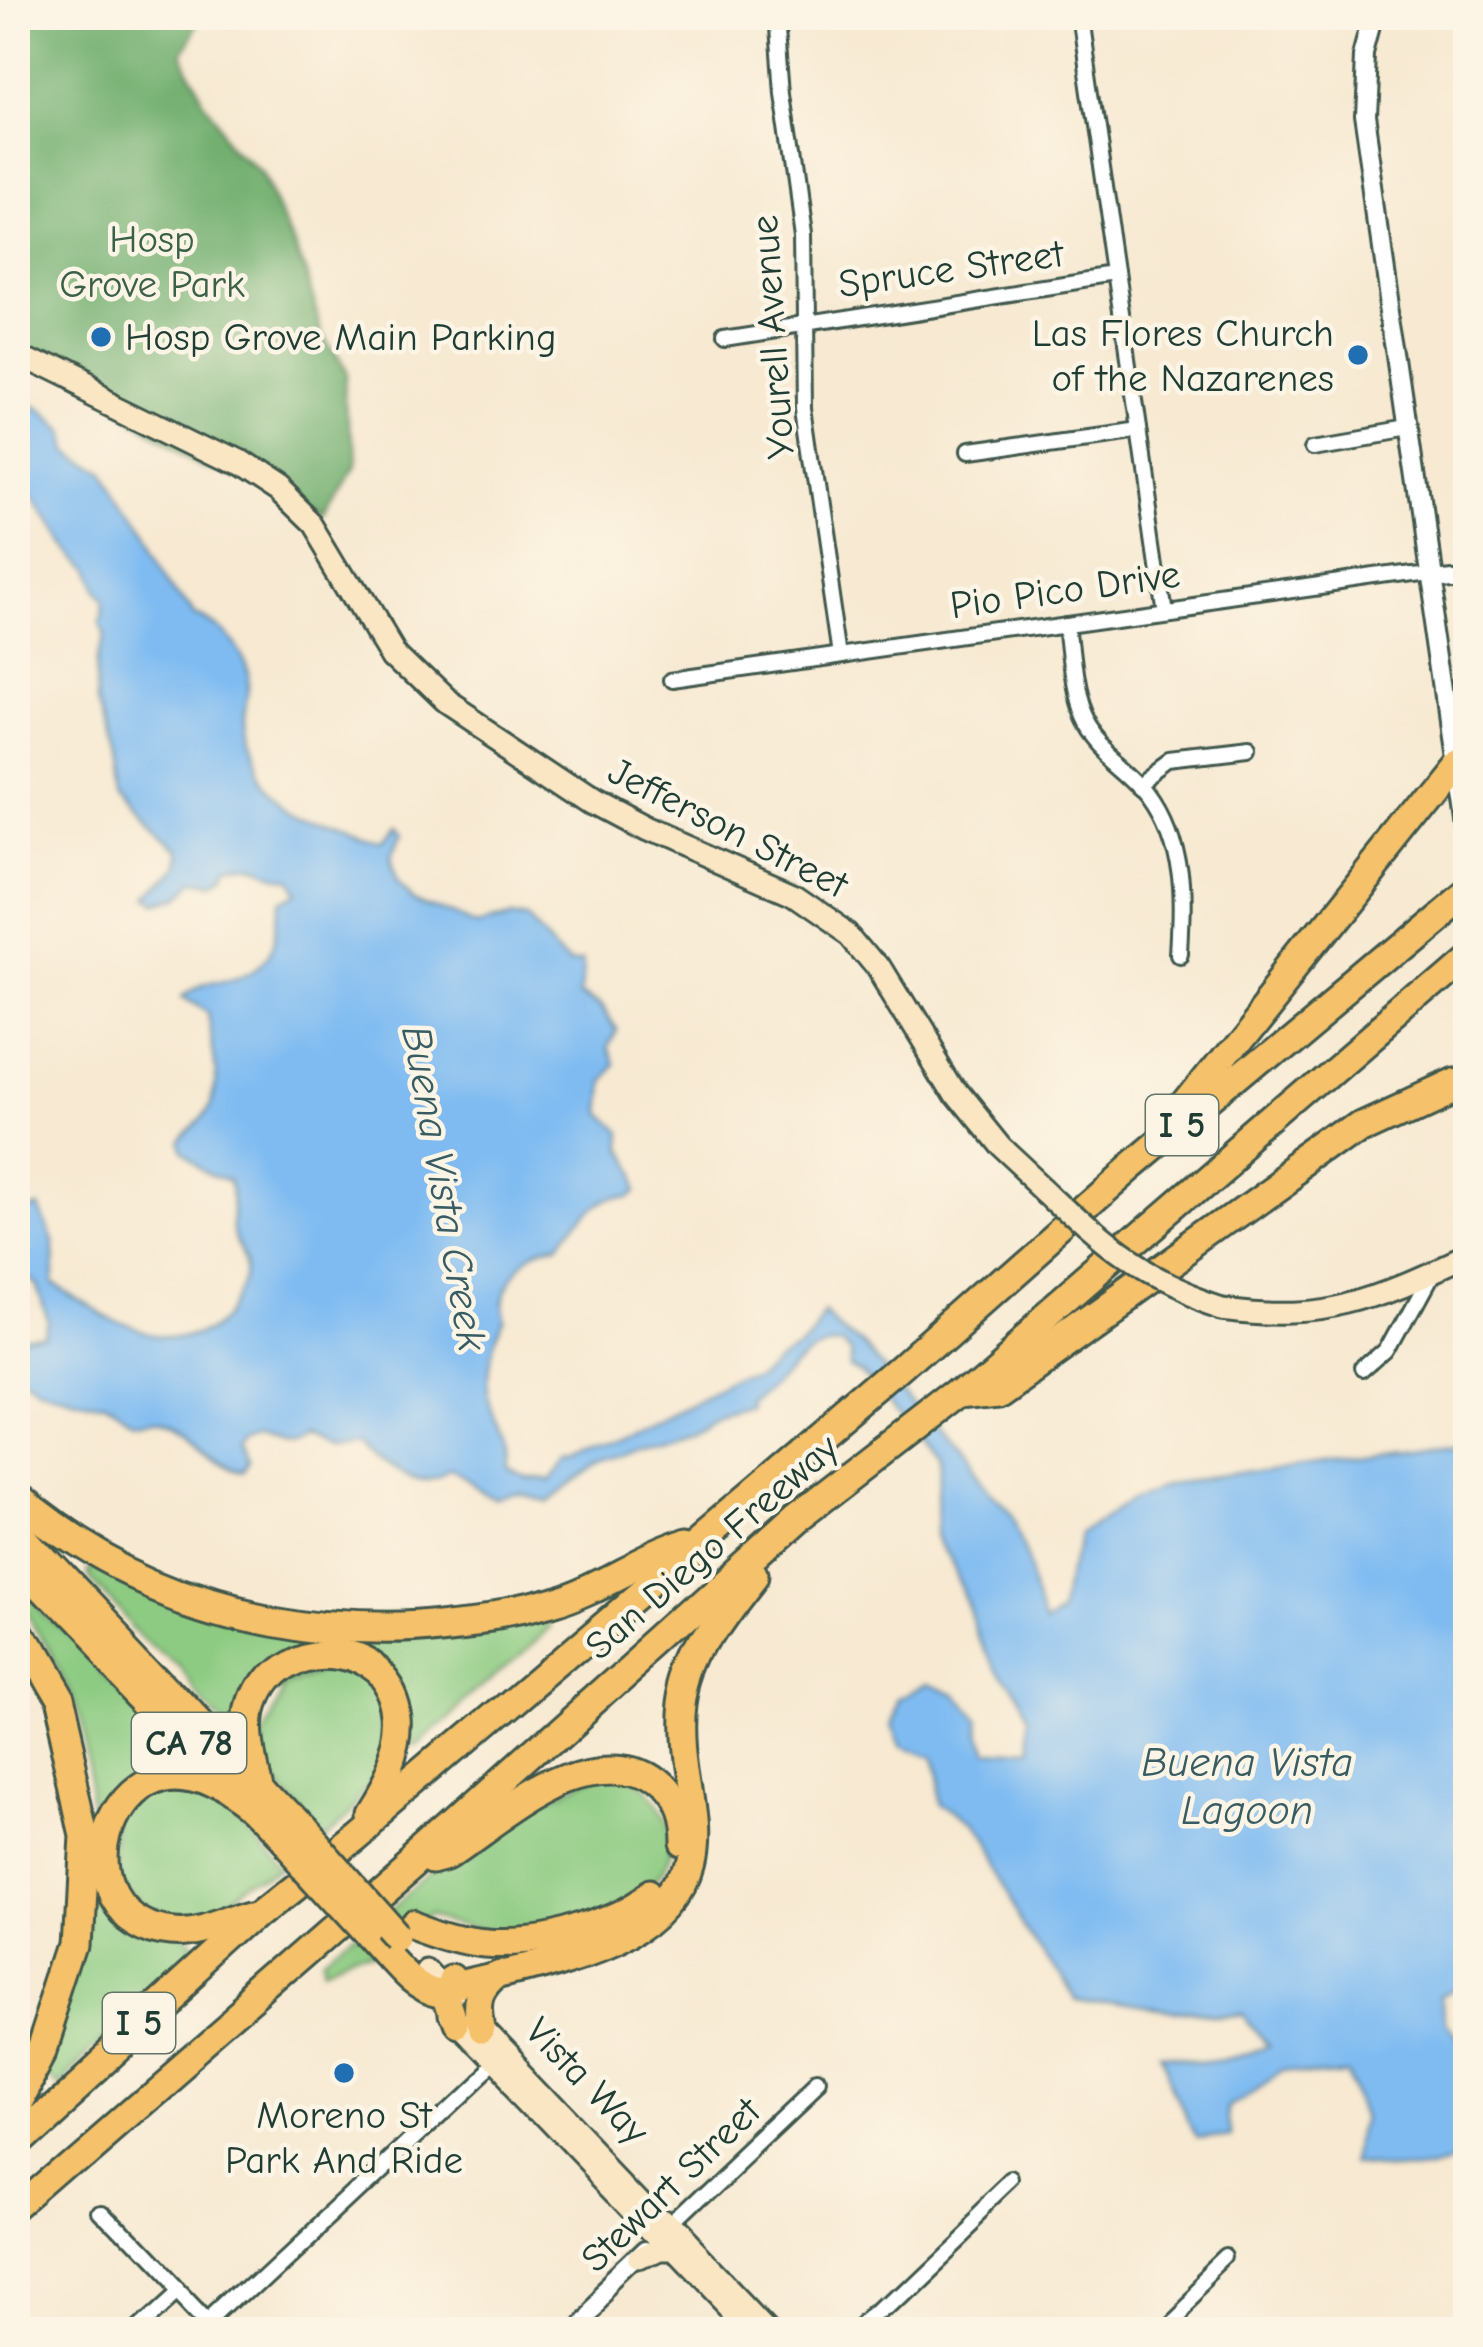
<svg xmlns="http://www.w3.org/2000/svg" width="1483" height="2347" viewBox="0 0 1483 2347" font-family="'Comic Neue',sans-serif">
<rect width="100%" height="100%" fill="#fcf5e5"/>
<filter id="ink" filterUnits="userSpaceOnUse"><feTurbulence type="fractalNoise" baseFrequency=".00833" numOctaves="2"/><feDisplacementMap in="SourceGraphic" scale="24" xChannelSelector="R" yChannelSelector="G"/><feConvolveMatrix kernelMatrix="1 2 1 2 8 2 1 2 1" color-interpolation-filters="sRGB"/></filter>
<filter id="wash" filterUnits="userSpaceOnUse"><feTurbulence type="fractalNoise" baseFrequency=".004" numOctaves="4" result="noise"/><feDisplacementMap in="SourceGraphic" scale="48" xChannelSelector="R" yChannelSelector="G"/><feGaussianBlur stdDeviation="2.7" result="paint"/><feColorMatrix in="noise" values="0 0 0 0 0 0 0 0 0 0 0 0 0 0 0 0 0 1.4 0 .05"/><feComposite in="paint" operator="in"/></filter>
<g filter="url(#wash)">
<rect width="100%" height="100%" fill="#f7e9d2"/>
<g fill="#8dcb82" stroke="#56845b" stroke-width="3">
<path d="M93 1562 233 1617 555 1612 561 1625 420 1746 414 1747 364 1650 253 1680 232 1727 190 1683 179 1663 149 1642 84 1570 85 1565Z"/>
<path d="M15 1584 86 1657C88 1671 101 1686 115 1687L189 1766 101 1824 92 1822C82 1741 59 1665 15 1596Z"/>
<path d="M342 1658 386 1692 394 1734 380 1770 321 1825 264 1761 255 1723 281 1672Z"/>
<path d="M608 1778C616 1781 627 1783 635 1787 671 1807 676 1866 641 1891 609 1912 564 1926 526 1932 493 1937 464 1928 433 1918L370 1955 376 1962 323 1980 321 1968C391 1910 520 1793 608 1778Z"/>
<path d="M199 1786 241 1815 280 1861 217 1914 194 1923 150 1916 116 1882 120 1818 158 1788Z"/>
<path d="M102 1891 179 1942 189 1954 57 2082 46 2068 93 1893Z"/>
</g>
<path fill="#72af70" stroke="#487652" stroke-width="3" d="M30 15H203L179 49 206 97 259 164 291 243 320 335 345 379 349 471 323 520 15 345V31Z"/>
<path fill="#7fbbf1" stroke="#4f7c92" stroke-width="3" d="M15 402 39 411 62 428 69 444 106 466 150 536 193 618C218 627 244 661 246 689 246 708 238 725 245 745 263 792 307 813 350 829 362 833 371 840 383 844L394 829 399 835 391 858 399 879 413 893 476 922 508 913 526 916 570 963 583 965 581 996 601 1009 616 1030 608 1047 615 1064 599 1080 596 1115 618 1136 617 1153 640 1189 633 1195C597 1195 581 1228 561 1255 524 1259 484 1280 498 1322 486 1343 477 1384 486 1408 496 1434 505 1441 505 1473L522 1480H544L562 1459 571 1458 752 1365 772 1346 793 1335 815 1310 852 1341 1008 1516 1053 1605 1073 1595 1085 1528 1173 1483 1468 1441V1980L1440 1999 1441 2031 1468 2065V2147C1445 2169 1394 2160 1364 2157L1369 2114 1343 2062 1279 2068 1238 2093 1239 2122 1207 2126 1170 2059 1265 2043 1242 2010 1180 2013 1066 1998 961 1827 931 1806 924 1754 898 1742 888 1715 898 1686 927 1670 954 1681 974 1712 971 1736 974 1758 1025 1760 1035 1722 937 1533 938 1465 856 1367 845 1361 843 1348 832 1336C796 1329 771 1377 745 1396L746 1402 711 1412 690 1426 636 1443 593 1463 544 1498 515 1496 499 1501 448 1477C418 1498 376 1468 357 1443L329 1446 301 1436C287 1449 273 1442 257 1436L247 1440 242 1449 251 1467 246 1474C210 1466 196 1426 153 1417 147 1416 140 1419 134 1418 123 1415 114 1402 102 1399 74 1393 36 1391 15 1369V1349L22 1341 46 1338 49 1323 37 1284 15 1270V1214L39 1208 53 1242 54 1285C103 1316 167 1363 220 1317 233 1306 248 1288 251 1271 254 1252 235 1240 233 1221 231 1205 238 1192 233 1176L189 1151 187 1141C193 1132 202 1127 208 1119 226 1095 210 1044 207 1017L185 1001C200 981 219 987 238 978 277 961 282 934 282 896L297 887 289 873C265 876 263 858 231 869L227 878 218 885 195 882 176 898 160 904 152 900 178 866V850L120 799 115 759 98 700 99 655 105 634 100 622 105 600 97 590 91 568C54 546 49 501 15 478Z"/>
</g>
<g filter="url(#ink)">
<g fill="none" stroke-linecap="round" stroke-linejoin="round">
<g stroke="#3f574c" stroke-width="20">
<g id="minor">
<path d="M777 15 783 92 803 235 805 408 841 655"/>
<path d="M1078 15 1164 609"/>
<path d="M725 339 1116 278"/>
<path d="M1315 444 1407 428"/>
<path d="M965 454 1138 430"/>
<path d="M1066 623C1070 652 1070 689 1082 716 1096 749 1130 764 1151 792 1185 837 1185 901 1181 955"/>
<path d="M672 679 1427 572"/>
<path d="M1143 784 1174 761 1251 752"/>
<path d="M1364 1374 1390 1351 1433 1272"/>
<path d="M104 2217 213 2331"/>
<path d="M670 2230 823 2085"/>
<path d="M208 2326 491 2061"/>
<path d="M132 2332 176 2292"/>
<path d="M860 2332 1017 2182"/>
<path d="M1154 2332 1231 2258"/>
</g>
</g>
<g stroke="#3f574c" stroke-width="24">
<g id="tertiary">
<path d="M1378 15 1367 56 1364 121 1468 839"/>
<path d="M1427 572 1468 568"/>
<path d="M565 2332 648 2253"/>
</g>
</g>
<g stroke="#3f574c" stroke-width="27">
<g id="secondary">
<path d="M15 23 23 15"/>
<path d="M15 353 237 462 278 489 315 525 390 650 445 703 592 801 645 829 793 894 851 934 879 968 956 1094 998 1146 1043 1188"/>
<path d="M1223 1306C1328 1320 1374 1299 1468 1255"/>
<path d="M428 1969 455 1999"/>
<path d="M448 2016 750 2332"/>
<path d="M476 2022 771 2332"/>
<path d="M642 2261 660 2252H675"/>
</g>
</g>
<g stroke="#3f574c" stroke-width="33">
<g id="motorway">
<path d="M1174 1116 1456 764 1468 759"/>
<path d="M963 1390 998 1386 1364 1123 1453 1082 1468 1080"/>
<path d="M15 1495C165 1623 364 1655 552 1604 599 1591 639 1559 687 1545"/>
<path d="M15 1526 298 1826"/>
<path d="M15 1563 282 1840"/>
<path d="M15 1636 55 1705 85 1835 79 1943 46 2044 15 2102"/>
<path d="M258 1783C252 1757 242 1728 251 1702 278 1624 395 1638 403 1720 406 1753 387 1787 370 1814"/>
<path d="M252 1810C240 1801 227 1790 213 1784 104 1733 54 1920 172 1932 199 1935 228 1920 253 1913"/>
<path d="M436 1856 449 1852C500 1819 596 1729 655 1787 672 1804 678 1822 678 1846"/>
<path d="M414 1924C437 1933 460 1941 486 1944 532 1948 619 1926 654 1895"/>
<path d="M365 1930C386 1950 410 1988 439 1993 502 1976 573 1964 631 1933 737 1875 672 1793 683 1703 689 1654 723 1613 752 1576"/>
<path d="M454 1980 447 2000 455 2024"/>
<path d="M483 2030C477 2005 481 1992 501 1976"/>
<path d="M15 2136 263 1910 357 1835 903 1371 1134 1166 1468 886"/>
<path d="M15 2209 415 1861 795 1520 963 1390 1468 954"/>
</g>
</g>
<use href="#minor" stroke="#fff" stroke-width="14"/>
<use href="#tertiary" stroke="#fff" stroke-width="18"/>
<use href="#secondary" stroke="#fbe6c4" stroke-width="21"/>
<use href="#motorway" stroke="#f5c16b" stroke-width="27"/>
<g stroke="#3f574c" stroke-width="27" stroke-linecap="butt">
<path id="secondary-bridge" d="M1043 1188C1107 1248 1136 1278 1223 1306"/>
</g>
<g stroke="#3f574c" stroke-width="33" stroke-linecap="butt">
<g id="motorway-bridge">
<path d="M298 1826 397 1937"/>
<path d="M282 1840 365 1930"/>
</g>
</g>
<use href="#secondary-bridge" stroke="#fbe6c4" stroke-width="21"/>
<use href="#motorway-bridge" stroke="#f5c16b" stroke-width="27"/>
</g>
</g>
<g fill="#1f6fb2" stroke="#fcf5e5" stroke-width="4.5">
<circle cx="101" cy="337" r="12"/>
<circle cx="1358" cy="355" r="12"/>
<circle cx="344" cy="2073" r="12"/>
</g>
<g text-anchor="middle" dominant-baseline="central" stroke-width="9" stroke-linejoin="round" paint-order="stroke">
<g fill="#fcf5e5" stroke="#617469" stroke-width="3">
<rect x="1146" y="1095" width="72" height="60" rx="9"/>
<rect x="132" y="1713" width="114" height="60" rx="9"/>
<rect x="103" y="1993" width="72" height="60" rx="9"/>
</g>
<g font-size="36" font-weight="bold" fill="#1f3d34">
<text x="1182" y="1125">I 5</text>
<text x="189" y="1743">CA 78</text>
<text x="139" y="2023">I 5</text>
</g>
<g font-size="39" fill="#3a6048" stroke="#fcf5e5">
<text x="152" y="239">Hosp<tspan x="152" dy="45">Grove Park</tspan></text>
</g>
<g font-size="39" fill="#1f3d34" stroke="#fcf5e5">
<text transform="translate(951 269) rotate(-8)">Spruce Street</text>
<text transform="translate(773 337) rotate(-94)">Yourell Avenue</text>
<text transform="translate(1065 590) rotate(-8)">Pio Pico Drive</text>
<text transform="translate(728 828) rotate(27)">Jefferson Street</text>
<text transform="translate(712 1547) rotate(-41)">San Diego Freeway</text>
<text transform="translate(587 2081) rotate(46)">Vista Way</text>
<text transform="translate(671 2185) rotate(-44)">Stewart Street</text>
</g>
<g font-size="39" fill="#1f3d34" stroke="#fcf5e5" text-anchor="end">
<text x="1334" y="333">Las Flores Church<tspan x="1334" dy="45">of the Nazarenes</tspan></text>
<text x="125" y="337" text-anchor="start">Hosp Grove Main Parking</text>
<text x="344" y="2115" text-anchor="middle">Moreno St<tspan x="344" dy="45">Park And Ride</tspan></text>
</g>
<g font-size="42" font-style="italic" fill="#375c63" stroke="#fcf5e5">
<text transform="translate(444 1188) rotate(80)">Buena Vista Creek</text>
<text x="1247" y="1762">Buena Vista<tspan x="1247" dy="48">Lagoon</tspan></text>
</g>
</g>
<rect width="1483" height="2347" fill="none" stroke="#fcf5e5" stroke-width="60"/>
</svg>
